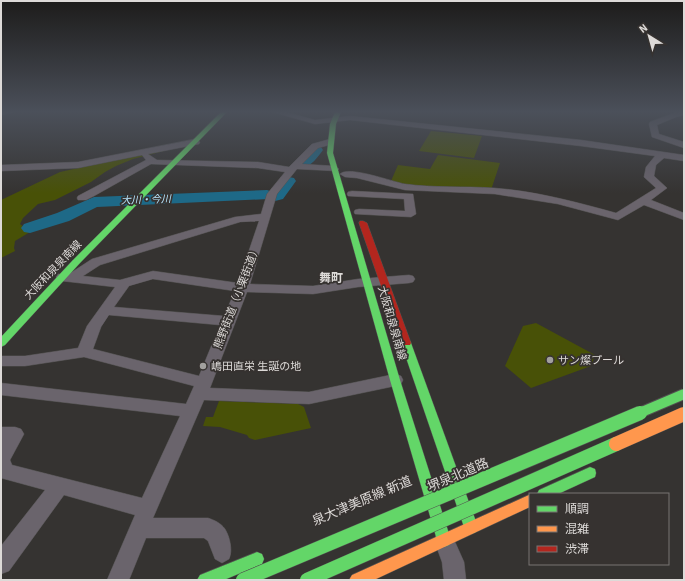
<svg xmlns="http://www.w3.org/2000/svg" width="685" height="581" viewBox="0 0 685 581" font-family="'Source Sans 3','Noto Sans JP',sans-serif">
<rect width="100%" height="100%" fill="#353331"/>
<g fill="#485107">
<path d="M431 131 482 136 474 158 419 151Z"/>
<path d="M169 148 168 150 133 159 116 166 105 172 91 182 55 200 38 204 23 218 20 224 30 232 15 241 14 248 15 251 1 258V200L60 172Z"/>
<path d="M438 155 500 163 491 190 409 185 391 181 398 165 430 169Z"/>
<path d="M536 323 595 355 591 366 531 388 505 366 523 326Z"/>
<path d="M219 401 298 404 304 407 311 428 255 440 249 438 247 435 220 427 203 426 206 417H213Z"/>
</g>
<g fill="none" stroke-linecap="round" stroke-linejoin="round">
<g fill="#1e6987" fill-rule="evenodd">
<path d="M316 146 321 147 323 150C317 158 310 169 299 166L297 163C302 156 308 148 316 146Z"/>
<path d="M289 177 294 178 296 181 283 199 275 201 269 199 97 207 69 221 30 233 24 232 21 228 24 224 57 213 94 197 267 190 273 192 284 178Z"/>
</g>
<g stroke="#525150" stroke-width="1">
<g id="street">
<path d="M1 112H14L1 115Z"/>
<path d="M273 112H286L315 120 350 116 581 140 684 155V161L664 158 656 165 654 176 667 188 651 200 684 213V220L644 205 618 220 558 204 495 194 405 190 357 178 345 177 340 174C348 165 393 182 405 184 434 188 464 186 494 188 535 191 576 202 616 213L656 188 644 177 646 167 655 156 581 146 350 120 315 124Z"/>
<path d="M677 112H684V115L676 117 657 125 659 134 684 142V148L652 137 649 124 650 122Z"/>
<path d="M196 139 200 142 199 144 148 154 157 160 258 162 289 167 312 144 330 139 334 142 333 144 318 148 302 164 334 166 339 169 337 171 297 169 277 194 250 284 313 286 358 279 409 275 413 276 415 279 413 282 409 283 358 287 313 294 247 292 210 388 309 392 395 374 401 376 403 380 401 384 395 386 309 404 204 400 153 518H208C214 520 221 523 225 529 230 537 233 551 229 559L222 563 215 559 208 541 204 538H146L129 580H107L135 515 64 495 9 571 1 574V546L45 490 1 478V427H15L21 429 24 434 10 460 12 465 142 498 180 416 1 395V383L186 404 194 386 84 357 25 366H1V356H25L78 348 87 326 115 287 62 281 58 280 56 277 58 274H69L92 259 235 217 261 214 267 194 285 172 258 168 151 164 94 196 86 200H78L77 198 78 196 146 160 142 155 78 168 1 171V165L78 162ZM259 221 238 283 153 271 120 280 83 276 100 265 240 222ZM153 279 235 291 224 316 114 307 129 286ZM109 315 220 325 199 376 93 349 101 327Z"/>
<path d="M352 191 413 194 416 214 411 217 355 214 354 212 355 210 359 209 405 211 404 199 348 196 347 194 348 192Z"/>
<path d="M444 530 451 533 464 562 466 580H444L442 562 434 540 437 533Z"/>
</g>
</g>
<g stroke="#525150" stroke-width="1">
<g id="fast">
<path d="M221 112H227L79 264 5 345 1 347V337L73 260Z"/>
<path d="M335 112H341L336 124 333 153 400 380 451 540 449 545 444 547 439 545 437 540 390 380 327 153 330 124Z"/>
<path d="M406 339 410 341 411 343 478 527 476 532 471 534 466 532 464 527 401 343 402 341Z"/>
<path d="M590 467 595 469 596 473 595 477 558 494H537L539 490Z"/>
<path d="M257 552 262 554 264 559 262 564 224 580H197L200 575Z"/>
</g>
</g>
<g stroke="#525150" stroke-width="1">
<path id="slow" d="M531 494 530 507 374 580H349L352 575Z"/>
</g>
<g stroke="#525150" stroke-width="1">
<path id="jam" d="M360 221H363L367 223 411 343 410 345H402L401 343 359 223Z"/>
</g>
<use href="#street" fill="#6a646c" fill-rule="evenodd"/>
<use href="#fast" fill="#63d668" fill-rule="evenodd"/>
<use href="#slow" fill="#ff974d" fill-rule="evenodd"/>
<use href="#jam" fill="#b3261e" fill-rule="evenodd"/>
<g stroke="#525150" stroke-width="12" stroke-linecap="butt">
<path id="fast-bridge-far1" d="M637 414 684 394"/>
</g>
<g stroke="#525150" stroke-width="15" stroke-linecap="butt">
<g id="fast-bridge">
<path d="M243 580 640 413"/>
<path d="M307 580 616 444"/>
</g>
</g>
<g stroke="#525150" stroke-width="15" stroke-linecap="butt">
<path id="slow-bridge" d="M616 444 684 414"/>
</g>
<use href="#fast-bridge-far1" stroke="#63d668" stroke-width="10"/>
<use href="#fast-bridge" stroke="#63d668" stroke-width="14"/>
<use href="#slow-bridge" stroke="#ff974d" stroke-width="14"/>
</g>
<linearGradient id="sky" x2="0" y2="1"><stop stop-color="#1d1c1b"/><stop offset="0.58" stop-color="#4b505a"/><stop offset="1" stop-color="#4b505a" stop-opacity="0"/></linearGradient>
<rect width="685" height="193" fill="url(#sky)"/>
<g fill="#a2a09e" stroke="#363230" stroke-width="1.5">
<circle cx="550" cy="360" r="4"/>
<circle cx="203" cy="366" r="4"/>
</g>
<g text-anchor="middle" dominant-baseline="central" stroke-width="3.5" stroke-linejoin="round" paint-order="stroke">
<g font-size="10" font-style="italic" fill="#b8e6fe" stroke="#363230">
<text transform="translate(146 200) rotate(-2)">大川・今川</text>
</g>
<g font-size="11" fill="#dddad8" stroke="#363230">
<text transform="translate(53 270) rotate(-46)">大阪和泉泉南線</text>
<text transform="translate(237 297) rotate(-69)">熊野街道（小栗街道）</text>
<text transform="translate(392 323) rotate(74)">大阪和泉泉南線</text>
</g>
<g font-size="11" fill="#dddad8" stroke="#363230" text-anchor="start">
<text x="558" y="360">サン燦プール</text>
<text x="211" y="366">嶋田直栄 生誕の地</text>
</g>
<g font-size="12" font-weight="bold" fill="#dddad8" stroke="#363230">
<text x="331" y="278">舞町</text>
</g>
<g font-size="13" fill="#dddad8" stroke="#363230">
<text transform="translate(458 475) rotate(-23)">堺泉北道路</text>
<text transform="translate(362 501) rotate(-23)">泉大津美原線 新道</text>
</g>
</g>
<rect width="685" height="581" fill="none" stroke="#dddad8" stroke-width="4"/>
<rect x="529" y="493" width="140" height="72" fill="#363230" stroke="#797573"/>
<rect x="537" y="506" width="20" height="6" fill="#63d668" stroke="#797573"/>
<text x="565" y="513" font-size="12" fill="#dddad8">順調</text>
<rect x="537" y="526" width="20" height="6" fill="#ff974d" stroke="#797573"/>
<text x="565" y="533" font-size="12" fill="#dddad8">混雑</text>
<rect x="537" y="546" width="20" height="6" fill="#b3261e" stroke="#797573"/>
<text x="565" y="553" font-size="12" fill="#dddad8">渋滞</text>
<g transform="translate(649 36) rotate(323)" stroke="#363230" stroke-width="3" paint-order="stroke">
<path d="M0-3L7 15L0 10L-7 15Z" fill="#dddad8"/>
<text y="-6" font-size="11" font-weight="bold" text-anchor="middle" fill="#dddad8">N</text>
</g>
</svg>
